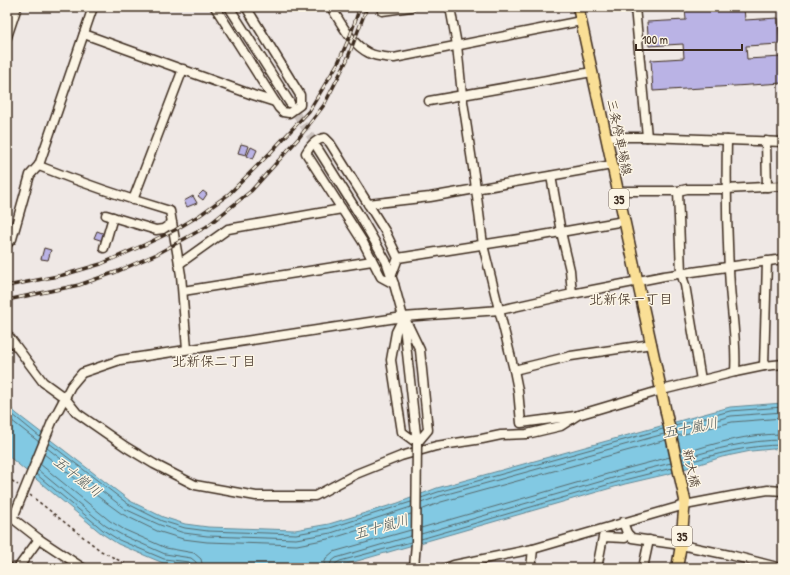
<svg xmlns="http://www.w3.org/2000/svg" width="790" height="575" viewBox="0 0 790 575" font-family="'Patrick Hand','Klee One',sans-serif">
<rect width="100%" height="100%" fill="#efe8e5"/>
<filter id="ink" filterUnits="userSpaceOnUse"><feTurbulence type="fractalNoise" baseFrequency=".025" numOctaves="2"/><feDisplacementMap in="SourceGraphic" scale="8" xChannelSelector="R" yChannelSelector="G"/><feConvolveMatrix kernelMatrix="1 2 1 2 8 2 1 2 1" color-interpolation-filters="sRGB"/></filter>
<g filter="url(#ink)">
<path fill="#82c9e3" stroke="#668994" d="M783 403V448L751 451 722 457 668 474 625 484 333 568H208L163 563 118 544 101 533 7 455V405L17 414 130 501 163 517 185 524 208 527 295 530 329 524 398 503 437 488 704 414 730 407Z"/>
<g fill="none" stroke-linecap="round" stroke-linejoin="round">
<g stroke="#576a6d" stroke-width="1">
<path d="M7 410 40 437"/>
<path d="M7 417 39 442"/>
<path d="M675 426 730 411 783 407"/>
<path d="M676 431 731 416 783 412"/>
<path d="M677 436 732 422 783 418"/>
<path d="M49 443 128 504 162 521 185 528 208 531 296 534 330 528 411 502"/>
<path d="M47 448 125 509 160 525 184 533 207 536 296 539 331 533 411 507"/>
<path d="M44 454 100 498 122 514 157 531 183 539 207 542 297 545 333 538 411 514"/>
<path d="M681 454C714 443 748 434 783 434"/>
<path d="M682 459C715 449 749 440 783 440"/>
<path d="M40 464 110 521 125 530 166 548 194 553 201 559 203 568"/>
<path d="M683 464C715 454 749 445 783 445"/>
<path d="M38 470 106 526 122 535 165 554 191 558 196 562 197 568"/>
<path d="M36 474 103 530 119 540 164 559 189 562 191 564 192 568"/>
<path d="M421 498 438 492 663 429"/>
<path d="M421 503 440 496 664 434"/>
<path d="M421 510 441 502 666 440"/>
<path d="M421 528 621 470 670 457"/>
<path d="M421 534 623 475 671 463"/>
<path d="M421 539 624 480 672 468"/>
<path d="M323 568 326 558 333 552 411 530"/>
<path d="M329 568 331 562 336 558 411 536"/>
<path d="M334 568 335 564 340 561 411 542"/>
</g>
</g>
<g fill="#bab3e5" stroke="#3b2a1e">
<path d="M685 7H744L745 20 778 18 780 44 746 46 747 59 782 57 783 83 653 91 651 60 684 58 683 44 649 46 647 22 686 20Z"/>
<path d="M241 144 249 146 246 155 238 153Z"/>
<path d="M251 147 257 150 253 159 247 156Z"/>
<path d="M203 191 207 194 203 200 198 196Z"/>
<path d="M193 196 197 203 187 207 184 201Z"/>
<path d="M97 231 105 234 103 241 94 238Z"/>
<path d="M44 248 51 250 48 260 41 259Z"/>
</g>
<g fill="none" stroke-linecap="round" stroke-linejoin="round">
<path stroke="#cbc2bd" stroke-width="8" stroke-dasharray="8 4" stroke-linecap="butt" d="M290 104 318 148"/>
<g stroke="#3b2a1e" stroke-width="11">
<g id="minor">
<path d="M215 7 279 108 283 112 289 113 300 105V95L246 7"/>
<path d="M229 7 290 103"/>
<path d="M331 7C341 23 351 44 369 53 376 57 386 57 394 58L581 21"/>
<path d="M383 7 382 11 411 7"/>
<path d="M450 7 457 45 462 95 475 181 483 245 514 370 518 390 521 423 575 416"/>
<path d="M635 7 647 137"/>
<path d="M84 34 253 95 275 102"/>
<path d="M7 37 17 7"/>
<path d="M429 101 592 72"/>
<path d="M607 137H647L783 142"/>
<path d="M727 140C726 189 727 238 730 287 732 315 737 343 735 372"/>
<path d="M766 141 767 187"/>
<path d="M318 149 360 216 386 261 394 284 403 317 417 443"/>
<path d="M39 165V166C82 183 126 198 170 211L181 275 187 349"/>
<path d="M551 176 561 232 570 270 572 294"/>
<path d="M618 191H678L687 189H726L783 186"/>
<path d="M678 191 681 273 685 285 701 380"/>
<path d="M133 200 183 69"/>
<path d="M368 204 430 197 612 165"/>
<path d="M106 215 156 230 163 229 172 223"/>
<path d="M7 244 12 239 30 175 39 165 93 7"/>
<path d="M104 248 113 217"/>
<path d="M398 258 532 237 624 221"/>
<path d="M179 264 228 229 342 209"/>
<path d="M391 277 398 258 385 231 330 143 325 138C316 139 310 146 306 153L363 242 381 277 394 284"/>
<path d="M183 291 372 261"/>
<path d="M403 318 396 332 391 360 402 432 417 443"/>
<path d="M406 321 420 350 428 430 417 443"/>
<path d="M7 334 43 382 65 398 77 413 126 447 154 464 195 485 256 496H315L356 474 401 456 436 446 482 439 501 435 527 434 561 426 578 415 662 390 735 372 764 366 783 364"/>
<path d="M764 366 767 261"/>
<path d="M514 370 571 356 652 344"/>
<path d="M52 422 71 386 82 373 120 360 403 317 500 310 572 294 664 276 783 259"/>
<path d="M7 514 39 539 83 568"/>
<path d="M623 522 627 533 632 538 681 545 734 556 781 568"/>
<path d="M18 568 39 539"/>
<path d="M446 568 454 565 533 549 685 505 732 496 768 490 783 491"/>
<path d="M531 568 533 549"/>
<path d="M597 568 603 537 625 538 627 533"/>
<path d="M643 568 649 540"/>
</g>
</g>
<g stroke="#3b2a1e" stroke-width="13">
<g id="major">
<path d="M578 7 685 500 681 545 677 568"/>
<path d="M7 567 8 568"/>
</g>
</g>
<g stroke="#3b2a1e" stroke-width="1.5" stroke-dasharray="3 3" stroke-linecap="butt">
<path d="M7 477 18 485"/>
<path d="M30 495 101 551 126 564"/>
</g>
<use href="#minor" stroke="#fcf5e5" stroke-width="8"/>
<use href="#major" stroke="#fadf96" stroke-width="10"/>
<g stroke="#3b2a1e" stroke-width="3.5">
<g id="rail">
<path d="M7 286 63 275 101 264 144 245 175 230 200 215 229 194 270 153 309 111 338 63 350 36 360 7"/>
<path d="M7 300 79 285 116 272 157 254 206 227 251 191 298 139 324 105 347 60 367 7"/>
</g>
</g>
<use href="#rail" stroke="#fcf5e5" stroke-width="2" stroke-dasharray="6" stroke-linecap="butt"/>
<g stroke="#3b2a1e" stroke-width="11" stroke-linecap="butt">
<g id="minor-bridge">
<path d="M15 513 52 422"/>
<path d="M414 568 416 543 417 443"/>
</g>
</g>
<use href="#minor-bridge" stroke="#fcf5e5" stroke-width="8"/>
</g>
</g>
<g text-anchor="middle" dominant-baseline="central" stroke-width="3" stroke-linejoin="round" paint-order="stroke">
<g fill="#fcf5e5" stroke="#75675a" stroke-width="1">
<rect x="609" y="189" width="20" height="20" rx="3"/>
<rect x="672" y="526" width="20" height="20" rx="3"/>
</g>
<g font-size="12" font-weight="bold" fill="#3b2a1e">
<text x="619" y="199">35</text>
<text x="682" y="536">35</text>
</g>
<g font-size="13" fill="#3b2a1e" stroke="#fcf5e5">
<text transform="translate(620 137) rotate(78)">三条停車場線</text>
<text transform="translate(692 468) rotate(78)">新大橋</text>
</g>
<g font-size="14" fill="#3b2a1e" stroke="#fcf5e5">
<text x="631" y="298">北新保一丁目</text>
<text x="214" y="360">北新保二丁目</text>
</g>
<g font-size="14" font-style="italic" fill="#505a59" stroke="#fcf5e5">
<text transform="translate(690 427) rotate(-11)">五十嵐川</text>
<text transform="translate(78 476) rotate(38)">五十嵐川</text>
<text transform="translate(381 526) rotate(-16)">五十嵐川</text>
</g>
</g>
<rect width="790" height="575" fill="none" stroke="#fcf5e5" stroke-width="24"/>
<rect x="12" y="12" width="766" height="551" fill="none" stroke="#3b2a1e" stroke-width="1.5" filter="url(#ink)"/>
<path d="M636 44v6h106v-6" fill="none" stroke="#3b2a1e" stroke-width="2"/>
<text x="642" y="44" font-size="12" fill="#3b2a1e" stroke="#fcf5e5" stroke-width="3" paint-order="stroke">100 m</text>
</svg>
